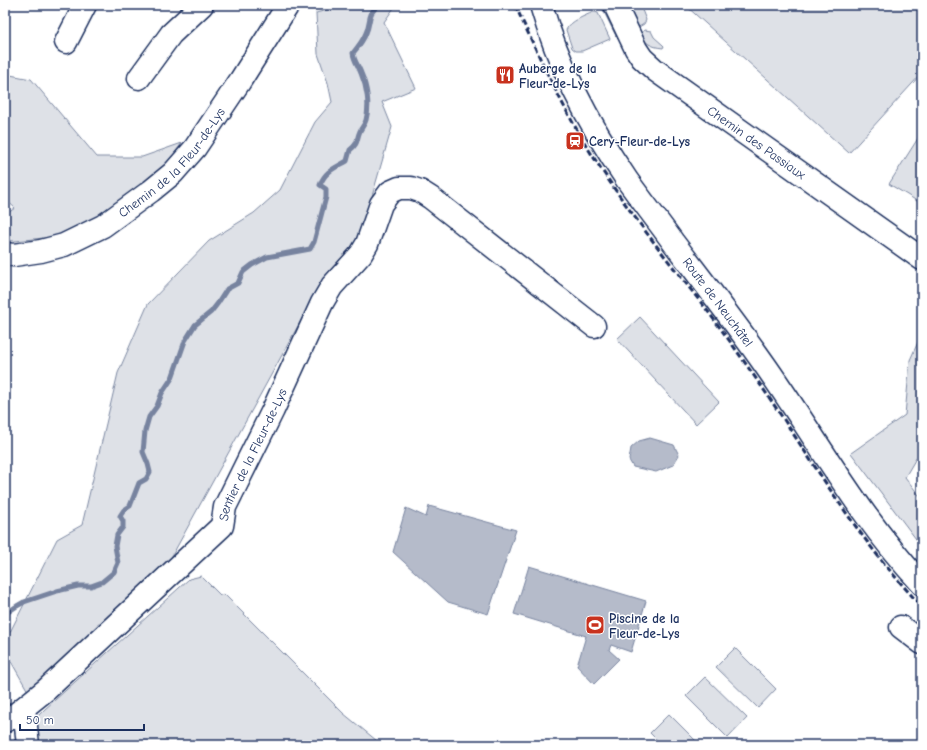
<svg xmlns="http://www.w3.org/2000/svg" width="927" height="750" viewBox="0 0 927 750" font-family="'Comic Neue',sans-serif">
<rect width="100%" height="100%" fill="#fff"/>
<filter id="ink" filterUnits="userSpaceOnUse"><feTurbulence type="fractalNoise" baseFrequency=".025" numOctaves="2"/><feDisplacementMap in="SourceGraphic" scale="8" xChannelSelector="R" yChannelSelector="G"/><feConvolveMatrix kernelMatrix="1 2 1 2 8 2 1 2 1" color-interpolation-filters="sRGB"/></filter>
<g filter="url(#ink)">
<g fill="#dee1e7" stroke="#7c88a2">
<path d="M346 5H396L384 22 416 88 382 102 392 127 357 248 322 282 167 565 29 693 5 651V642L57 539 82 525 118 373 148 304 209 241 254 213 280 190 315 122 332 102 328 83 318 54 316 13Z"/>
<path d="M591 5H608L618 36H616L602 8 596 5Z"/>
<path d="M626 5H640L646 20 644 24 637 28Z"/>
<path d="M685 5H922V73L849 153Z"/>
<path d="M593 12H595L598 13 610 39 582 51H576L572 48 566 30C570 21 585 16 593 12Z"/>
<path d="M645 30 651 31 654 37 663 45 664 46 663 48C651 47 645 43 640 34Z"/>
<path d="M5 74 31 79 97 157H142L182 143 152 184 102 221 63 236 15 241 5 240V215L15 208 5 199Z"/>
<path d="M922 132V204L889 184Z"/>
<path d="M640 317 719 402 696 424 617 339Z"/>
<path d="M922 333V448L905 477 922 499V547L851 453 905 415 910 360Z"/>
<path d="M201 576 220 595 224 594 343 713 382 745H9L45 709 189 579Z"/>
<path d="M735 648 776 689 758 708 716 667Z"/>
<path d="M705 677 747 718 728 738 686 696Z"/>
<path d="M669 714 700 745H662L650 733Z"/>
</g>
<g fill="#b5bbca" stroke="#77839f">
<path d="M650 438 674 445 679 455 673 465 656 472 633 467 629 460 631 448 639 441Z"/>
<path d="M429 506 516 530 488 614 448 602 393 552 406 508 426 517Z"/>
<path d="M529 566 646 601 631 652 611 645 609 650 619 659 594 684 577 666 586 636 514 614Z"/>
</g>
<g fill="none" stroke-linecap="round" stroke-linejoin="round">
<path stroke="#77839f" stroke-width="5" d="M5 614 17 606 24 602 57 591 78 586H91L102 582 114 572 118 563 115 546 117 535 123 527V521L120 516 124 510 130 506 139 483 146 479 150 472 148 464 143 452 145 431 149 417 157 406 162 393 172 378 185 341 195 325 211 312 218 303 227 289 238 283 243 272 252 265 267 257 310 249 314 242 326 197V189L320 185C325 171 335 168 347 161L350 150C359 143 356 140 360 131 362 127 365 124 366 120 370 105 367 87 361 73 358 65 354 61 353 53 358 47 363 41 366 33 371 22 367 13 379 5"/>
<g stroke="#1b2f5e" stroke-width="25">
<g id="minor">
<path id="s1" d="M615 5 636 49 642 58 655 70 922 259"/>
<path d="M66 42 85 5"/>
<path d="M139 78 171 34 202 5"/>
<path id="s2" d="M5 254 14 255 41 251 64 245 103 226 151 191 173 173 195 148 240 81 288 5"/>
<path d="M901 627 922 643"/>
<path d="M24 708 28 745"/>
<path id="s3" d="M5 721 11 718 47 689 222 526 225 507 273 410 322 303 332 286 361 254 367 244 381 204 390 192 399 188H411L420 191 431 198 594 326"/>
</g>
</g>
<g stroke="#1b2f5e" stroke-width="25">
<g id="major">
<path id="s4" d="M541 5C559 68 590 126 627 180 642 201 658 221 673 242 705 284 737 325 767 368 818 441 861 519 922 584"/>
</g>
</g>
<use href="#minor" stroke="#fff" stroke-width="22"/>
<use href="#major" stroke="#fff" stroke-width="22"/>
<path stroke="#1b2f5e" stroke-width="3" stroke-dasharray="6 3" stroke-linecap="butt" d="M515 5C540 58 564 112 596 161 628 211 666 258 703 305 719 326 735 348 750 370 787 422 820 477 857 528 877 556 899 582 922 607"/>
</g>
</g>
<defs>
<g id="restaurant-square" transform="scale(1)"><rect x="-9" y="-9" width="18" height="18" rx="4" fill="#c8321e" stroke="#fff"/><path d="M-5-6h1v4h1v-4h1v4h1v-4h1v5L-1.5 .5V6h-2V.5L-5-1ZM5-6V6H3V1.5H1.5Q1.5-4 5-6Z" fill="#fff"/></g>
<g id="station-square" transform="scale(1)"><rect x="-9" y="-9" width="18" height="18" rx="4" fill="#c8321e" stroke="#fff"/><path d="M-3-6H3Q5-6 5-4V2Q5 4 3 4L4.5 6H3L1.5 4h-3L-3 6H-4.5L-3 4Q-5 4-5 2V-4Q-5-6-3-6ZM-3.5-4v3h7v-3ZM-3.5 1v1.5H-2V1ZM2 1v1.5H3.5V1Z" fill="#fff"/></g>
<g id="stadium-square" transform="scale(1)"><rect x="-9" y="-9" width="18" height="18" rx="4" fill="#c8321e" stroke="#fff"/><path d="M0-5a6.5 5 0 1 0 0 10a6.5 5 0 1 0 0-10ZM-3.5-1.8h7v3.6h-7Z" fill="#fff"/></g>
</defs>
<g fill-rule="evenodd">
<use href="#restaurant-square" x="505" y="75"/>
<use href="#station-square" x="575" y="141"/>
<use href="#stadium-square" x="595" y="625"/>
</g>
<g text-anchor="middle" dominant-baseline="central" stroke-width="3" stroke-linejoin="round" paint-order="stroke">
<g font-size="13" font-weight="bold" fill="#1b2f5e" stroke="#fff" text-anchor="start">
<text x="519" y="68">Auberge de la<tspan x="519" dy="15">Fleur-de-Lys</tspan></text>
<text x="589" y="141">Cery-Fleur-de-Lys</text>
<text x="609" y="618">Piscine de la<tspan x="609" dy="15">Fleur-de-Lys</tspan></text>
</g>
<g font-size="13" fill="#1b2f5e" stroke="#fff">
<text stroke="none"><textPath href="#s1" startOffset="202">Chemin des Passiaux</textPath></text>
<text stroke="none"><textPath href="#s2" startOffset="198">Chemin de la Fleur-de-Lys</textPath></text>
<text stroke="none"><textPath href="#s4" startOffset="348">Route de Neuchâtel</textPath></text>
<text stroke="none"><textPath href="#s3" startOffset="370">Sentier de la Fleur-de-Lys</textPath></text>
</g>
</g>
<rect width="927" height="750" fill="none" stroke="#fff" stroke-width="20"/>
<rect x="10" y="10" width="907" height="730" fill="none" stroke="#1b2f5e" stroke-width="1.5" filter="url(#ink)"/>
<path d="M20 724v6h124v-6" fill="none" stroke="#1b2f5e" stroke-width="2"/>
<text x="26" y="724" font-size="12" fill="#1b2f5e" stroke="#ffffff" stroke-width="3" paint-order="stroke">50 m</text>
</svg>
